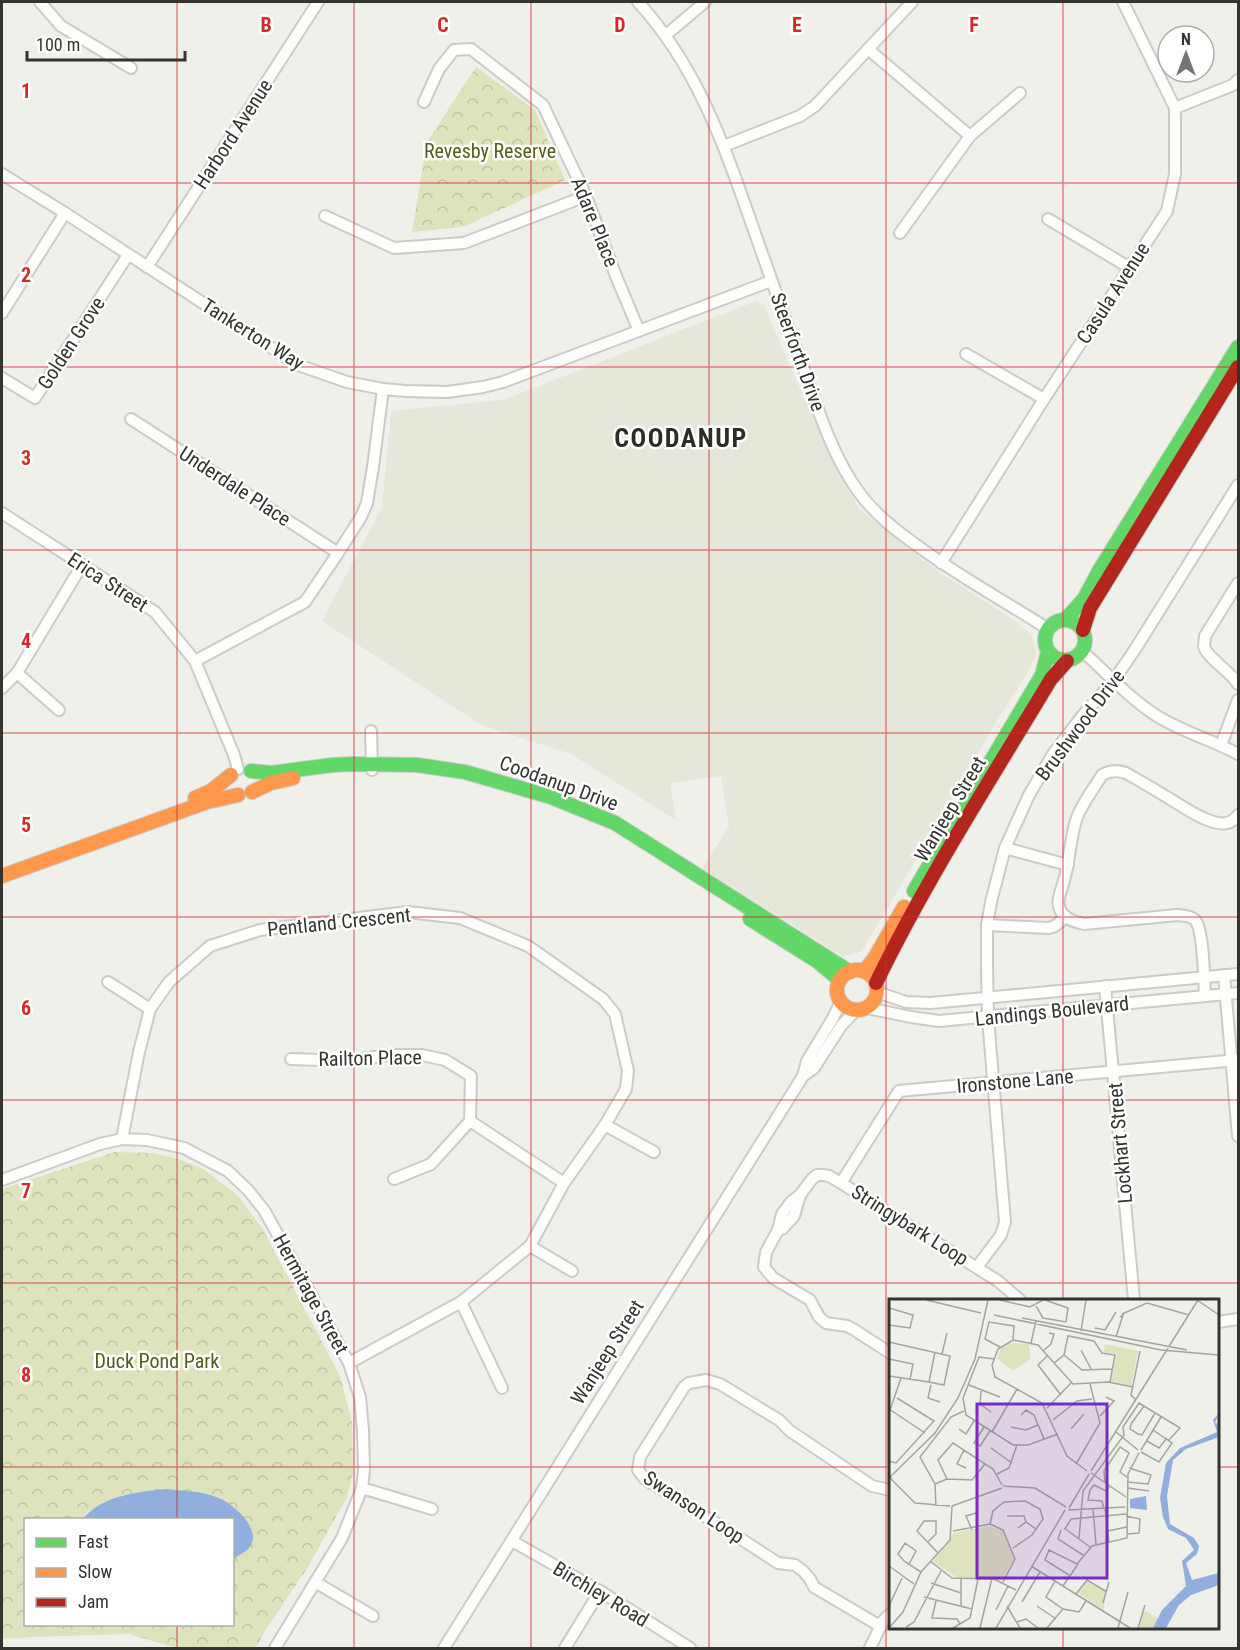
<svg xmlns="http://www.w3.org/2000/svg" width="1240" height="1650" viewBox="0 0 1240 1650" font-family="'Roboto Condensed',sans-serif">
<defs>
<pattern id="forest-crowns" width="20" height="18" patternUnits="userSpaceOnUse" patternTransform="scale(1.5)"><rect width="20" height="18" fill="#dee3be"/><path d="M2 6a3 3 0 1 1 6 0M12 15a3 3 0 1 1 6 0" fill="none" stroke="#bfc3a4"/></pattern>
</defs>
<rect width="100%" height="100%" fill="#eff0ea"/>
<path fill="#e4e7d9" d="M756 301 764 305 786 357 827 449 859 509 940 573 1012 619 1031 634 1036 649V658L1032 662 1028 672 998 719 862 951 844 957 702 868 729 827 721 776 670 783 676 820 571 754 481 725 322 621 382 507 391 411 503 400Z"/>
<g fill="url(#forest-crowns)" fill-rule="evenodd">
<path d="M476 67 535 110 565 180 463 227 412 232 427 142Z"/>
<path d="M115 1152 152 1153 179 1159 205 1170 238 1196 262 1228 340 1376 352 1422 353 1473 347 1497 308 1567 265 1631 256 1648H176L129 1634 33 1637 2 1639V1189ZM26 1520H232V1624H26Z"/>
</g>
<path fill="#90afde" d="M167 1489C184 1491 203 1491 219 1498 234 1504 265 1532 248 1549 244 1553 237 1556 233 1559L232 1520 83 1519C103 1495 137 1492 167 1489Z"/>
<g fill="none" stroke-linecap="round" stroke-linejoin="round">
<g stroke="#cbcbc7" stroke-width="14">
<g id="street">
<path d="M40 2 61 26 131 68"/>
<path d="M638 2C696 65 723 142 751 222 768 270 785 319 803 367 818 409 832 455 858 491 875 515 898 532 922 549 962 578 1006 602 1048 629"/>
<path d="M666 35 705 2"/>
<path d="M868 49 970 136"/>
<path d="M424 102 439 69 454 50 471 49 543 105 586 196 616 276 639 331"/>
<path d="M1175 108 1233 85 1238 80"/>
<path d="M724 146 800 116 815 106 912 2"/>
<path d="M2 174 65 213 298 365 347 382 383 389 406 391 447 392 483 387 503 382 771 281"/>
<path d="M325 216 394 248 464 243 586 196"/>
<path d="M1048 219 1130 268"/>
<path d="M900 233 970 136 1020 93"/>
<path d="M147 267 318 2"/>
<path d="M2 313 65 213"/>
<path d="M966 354 1044 399"/>
<path d="M2 378 35 398 128 255"/>
<path d="M131 419 338 553"/>
<path d="M2 513 155 612 195 661 234 755 238 769"/>
<path d="M941 563 1044 399 1167 211 1175 174V108L1123 2"/>
<path d="M1238 583 1205 636C1205 637 1204 645 1204 646 1206 657 1231 672 1238 684"/>
<path d="M1082 652 1090 658C1111 678 1132 700 1157 716 1183 732 1212 740 1238 754"/>
<path d="M195 661 305 602 338 553 361 517 367 503 373 467 383 389"/>
<path d="M17 673 59 710"/>
<path d="M2 688 17 673 82 565"/>
<path d="M371 731 372 770"/>
<path d="M1221 745 1238 700"/>
<path d="M1005 848 1068 865"/>
<path d="M987 925 1049 928 1055 926 1066 917"/>
<path d="M1224 975 1238 1136"/>
<path d="M108 982 150 1009"/>
<path d="M1105 986 1134 1300"/>
<path d="M877 992 906 1002 931 1003 1238 974"/>
<path d="M1205 996C1204 981 1204 930 1195 920 1190 915 1183 916 1177 915L1084 924C1074 922 1061 918 1059 906 1057 899 1061 891 1063 884 1070 863 1070 833 1078 815 1084 801 1094 788 1102 775 1110 770 1117 770 1126 773 1142 782 1159 792 1175 802 1188 810 1203 820 1218 823 1227 825 1233 822 1238 815"/>
<path d="M867 1008 911 1017 939 1021 1238 993"/>
<path d="M291 1059 351 1061 387 1055H422L445 1060 471 1076 470 1121"/>
<path d="M803 1076 807 1061 833 1018 841 1001"/>
<path d="M605 1125 654 1152"/>
<path d="M122 1139 139 1052 150 1009 169 982 210 946 260 930 408 912 460 918 528 946 603 999 615 1014 628 1071 626 1089 605 1125 564 1183 530 1246 461 1302 349 1363"/>
<path d="M394 1179 431 1164 470 1121 564 1183"/>
<path d="M2 1180 100 1144 122 1139 147 1140 184 1148 228 1171 248 1190 264 1210 349 1363 360 1397 363 1430 364 1470 362 1488 342 1538 275 1648"/>
<path d="M841 1183 899 1091 1238 1060"/>
<path d="M778 1230 782 1229 794 1216 800 1195"/>
<path d="M530 1246 572 1271"/>
<path d="M977 1267 1001 1235 1005 1222 988 1018 987 967V925L991 902 1005 848 1029 795 1053 754 1083 715 1114 680 1134 651 1238 485"/>
<path d="M461 1302 502 1388"/>
<path d="M1218 1322 1238 1319"/>
<path d="M890 1353 853 1329 847 1326 826 1323 819 1317 810 1300 773 1278 764 1267 766 1252 778 1230 782 1214 791 1202 800 1195 812 1179 817 1175H823L829 1176 841 1183 998 1281 1020 1300"/>
<path d="M362 1488 432 1509"/>
<path d="M512 1541 600 1591 690 1648"/>
<path d="M315 1582 373 1616"/>
<path d="M880 1626 814 1587 810 1579 803 1571 795 1565 778 1563 738 1537 645 1479 638 1470 640 1457 684 1387 689 1383 706 1380 720 1384 779 1420 790 1431 872 1486 890 1490"/>
<path d="M444 1648 803 1076 814 1068 841 1026 856 1010"/>
<path d="M565 1648 600 1591"/>
<path d="M870 1648 883 1621 890 1614"/>
</g>
</g>
<g stroke="#cbcbc7" stroke-width="16">
<g id="fast">
<circle cx="1065" cy="640" r="20"/>
<path d="M1065 620 1084 599 1099 571 1238 347"/>
<path d="M251 771 271 773 332 765 353 764 417 765 465 772 551 797 615 823 850 972"/>
<path d="M914 891 1042 675 1048 652"/>
<path d="M750 919 817 961 840 980"/>
</g>
</g>
<g stroke="#cbcbc7" stroke-width="16">
<g id="slow">
<path d="M252 792 271 783 293 778"/>
<path d="M195 798 211 791 231 775"/>
<path d="M2 876 207 802 238 795"/>
<circle cx="857" cy="990" r="20"/>
<path d="M864 971 874 959 904 907"/>
</g>
</g>
<g stroke="#cbcbc7" stroke-width="16">
<g id="jam">
<path d="M1083 630 1090 608 1238 367"/>
<path d="M876 983C927 878 991 779 1051 679L1067 661"/>
</g>
</g>
<use href="#street" stroke="#fdfdfc" stroke-width="10"/>
<use href="#fast" stroke="#63d668" stroke-width="14"/>
<use href="#slow" stroke="#ff974d" stroke-width="14"/>
<use href="#jam" stroke="#b3261e" stroke-width="14"/>
</g>
<path fill="none" stroke="#d62828" stroke-width="1.5" stroke-opacity="0.55" d="M177 2V1520M354 2V1648M531 2V1648M709 2V1648M886 2V1648M1063 2V1300M2 183H1238M2 367H1238M2 550H1238M2 733H1238M2 917H1238M2 1100H1238M2 1283H1238M2 1467H890M1218 1467H1238M177 1624V1648M1063 1628V1648"/>
<g text-anchor="middle" dominant-baseline="central" stroke-width="5" stroke-linejoin="round" paint-order="stroke">
<g font-size="20" fill="#333430" stroke="#fff">
<text transform="translate(233 134) rotate(-57)">Harbord Avenue</text>
<text transform="translate(595 222) rotate(68)">Adare Place</text>
<text transform="translate(1113 293) rotate(-57)">Casula Avenue</text>
<text transform="translate(253 334) rotate(32)">Tankerton Way</text>
<text transform="translate(71 343) rotate(-57)">Golden Grove</text>
<text transform="translate(798 352) rotate(70)">Steerforth Drive</text>
<text transform="translate(235 486) rotate(33)">Underdale Place</text>
<text transform="translate(108 582) rotate(33)">Erica Street</text>
<text transform="translate(1080 725) rotate(-53)">Brushwood Drive</text>
<text transform="translate(559 783) rotate(20)">Coodanup Drive</text>
<text transform="translate(950 809) rotate(-59)">Wanjeep Street</text>
<text transform="translate(339 922) rotate(-6)">Pentland Crescent</text>
<text transform="translate(1052 1011) rotate(-6)">Landings Boulevard</text>
<text transform="translate(370 1058) rotate(-1)">Railton Place</text>
<text transform="translate(1015 1081) rotate(-5)">Ironstone Lane</text>
<text transform="translate(1120 1143) rotate(-95)">Lockhart Street</text>
<text transform="translate(910 1225) rotate(32)">Stringybark Loop</text>
<text transform="translate(311 1294) rotate(61)">Hermitage Street</text>
<text transform="translate(607 1352) rotate(-58)">Wanjeep Street</text>
<text transform="translate(694 1507) rotate(33)">Swanson Loop</text>
<text transform="translate(601 1594) rotate(31)">Birchley Road</text>
</g>
<g font-size="20" fill="#565c1b" stroke="#fff">
<text x="490" y="151">Revesby Reserve</text>
<text x="157" y="1361">Duck Pond Park</text>
</g>
<g font-size="26" font-weight="bold" letter-spacing="1.5" fill="#2c2e25" stroke="#fff">
<text x="681" y="438">COODANUP</text>
</g>
</g>
<g transform="translate(889 1299)">
<rect width="330" height="330" fill="#eff0ea"/>
<path d="M121 44 140 45 141 60 124 72 108 59 112 49ZM216 45 249 52 242 87 222 82 228 55 214 53ZM100 227 113 231 125 260 113 281 67 278 44 263 65 234ZM197 282 216 293 215 312 189 294ZM254 311 269 319 264 329H250Z" fill="#dee3be"/>
<path d="M330 114 326 124 330 125V138L297 150 284 161 278 197 281 225 305 239 310 247 308 255 297 264 303 281 330 274V286L302 296 290 306 277 329H264L273 311 297 287 293 262 305 251 297 239 279 230 274 218 271 199 277 164 291 149 328 133 324 121ZM257 197 258 211 241 209V200Z" fill="#90afde"/>
<path fill="none" stroke="#a4a5a0" stroke-width="1.5" d="M37 1 92 14M111 1 141 8 154 1M308 1 330 16M147 7 154 19 177 23 179 9 156 1M0 9 24 16 21 29 0 26M233 15 258 4 300 16M105 16 272 51 330 56M133 19 298 51M206 29 216 31 227 13M192 32 197 1M227 38 234 16 231 18M0 43 61 57 55 86 40 83M142 44 147 22M111 48 96 40 100 23 125 27 124 41M155 51 162 45 165 35 160 34M192 51 202 70M53 55 58 34M159 56 149 66 172 96M175 56 193 71 223 70M0 60 24 65 21 81M105 60 90 58 74 99 77 116 124 146H139L169 135M165 64 175 56 179 37 205 42 213 54 226 56 221 83M0 77 40 83M40 83 46 53M42 86 39 99 51 103M80 86 111 98M92 92 91 105 102 113M246 100 242 96 251 52M255 107 242 125 241 130 249 135 253 136 266 114M158 109 182 84M0 110 36 134M1 111 12 79M132 116 137 111 145 116 155 140M211 117 225 102 217 98M164 121 188 102 203 100M95 128 85 144 91 147 101 132M122 128 137 131 149 126M70 130 77 135 85 122M182 130 195 115M103 133 128 90M227 133 249 151M258 142 270 149 278 139M102 149 123 164M75 151 68 165 77 169M252 151 272 118M252 153 270 163 283 144 264 131M0 162 7 164 45 122 8 99M187 165 211 124 201 85M198 172 178 157 153 104 106 78 103 66 109 50 124 41 149 46 184 85 219 83 244 88M202 172 309 1M202 174 237 198M108 175 120 169 128 146M2 176V180L26 204 61 207M0 179 46 134 69 99 86 60 99 1M58 180 49 161 64 144 104 170 113 186M238 183 259 185 262 176 240 169M216 184 215 172 231 148 240 154 231 173 238 178M46 185 58 180 83 181 96 165M114 187 146 189 177 208M238 189 260 192M47 207 46 185 31 158 62 118 75 112M63 207 113 189M180 209 200 175M216 209 220 244M204 210 207 245M215 210 213 202 199 201 201 191 205 186 217 192 221 187M179 211 236 208M118 217H135L137 223M237 217 251 220 250 234 239 235M101 225 104 212 115 203 136 202 151 210 154 220 143 236 124 249M129 229 137 223 147 230M175 229 201 248M176 230 182 220 237 215M83 231 77 217 87 214M172 231 169 240 194 256M64 232 101 225 114 231 126 260 114 283M219 232 238 228M190 239 194 192 235 136 234 128 250 104 291 129 280 141M39 243 47 235V222H35L28 232 49 254M41 262 63 279 105 280 127 291M20 265 27 252 16 244 9 255 15 262 32 273M188 265 203 247 238 239 239 175 250 154M0 267 25 285M142 267 241 329M180 276 156 261 160 251 188 265M166 282 157 298 174 310 190 313 197 302M42 284 72 294M174 287 189 265M187 295 198 281 218 293M35 298 83 310M47 302 43 319 68 320 71 325M133 303 151 273M214 304 220 283M0 307 13 279M118 307 131 329M148 307 167 320M72 308V280M107 311 119 287M128 323 137 320 149 329M17 328 25 323 52 272M0 329 14 313 32 273 61 241 63 207M64 329 81 319 89 280M91 329 103 279M107 329 176 211M158 329 174 310M229 329 239 293M249 329 256 306"/>
<path fill="#7b2cbf" fill-opacity="0.15" stroke="#7b2cbf" stroke-width="3" d="M88 105H218V279H88Z"/>
<rect width="330" height="330" fill="none" stroke="#333430" stroke-width="3"/>
</g>
<g font-size="20" text-anchor="middle" font-weight="bold" fill="#d62828" stroke="#fff" stroke-width="5" stroke-linejoin="round" paint-order="stroke">
<text x="266" y="32">B</text>
<text x="443" y="32">C</text>
<text x="620" y="32">D</text>
<text x="797" y="32">E</text>
<text x="974" y="32">F</text>
<text x="26" y="98">1</text>
<text x="26" y="282">2</text>
<text x="26" y="465">3</text>
<text x="26" y="648">4</text>
<text x="26" y="832">5</text>
<text x="26" y="1015">6</text>
<text x="26" y="1198">7</text>
<text x="26" y="1382">8</text>
</g>
<rect width="1240" height="1650" fill="none" stroke="#333430" stroke-width="6"/>
<rect x="24" y="1518" width="210" height="108" fill="#ffffff" stroke="#adaeac" stroke-width="1.5"/>
<rect x="36" y="1538" width="30" height="9" fill="#63d668" stroke="#adaeac" stroke-width="1.5"/>
<text x="78" y="1548" font-size="18" fill="#333430">Fast</text>
<rect x="36" y="1568" width="30" height="9" fill="#ff974d" stroke="#adaeac" stroke-width="1.5"/>
<text x="78" y="1578" font-size="18" fill="#333430">Slow</text>
<rect x="36" y="1598" width="30" height="9" fill="#b3261e" stroke="#adaeac" stroke-width="1.5"/>
<text x="78" y="1608" font-size="18" fill="#333430">Jam</text>
<g transform="translate(1186 54)"><circle r="28" fill="#ffffff" stroke="#adaeac" stroke-width="1.5"/>
<path d="M0-4.5L10 22L0 15L-10 22Z" fill="#757671"/>
<text y="-9" font-size="16" font-weight="bold" text-anchor="middle" fill="#333430">N</text>
</g>
<path d="M27 51v9h158v-9" fill="none" stroke="#333430" stroke-width="3"/>
<text x="36" y="51" font-size="18" fill="#333430" stroke="#ffffff" stroke-width="4.5" paint-order="stroke">100 m</text>
</svg>
